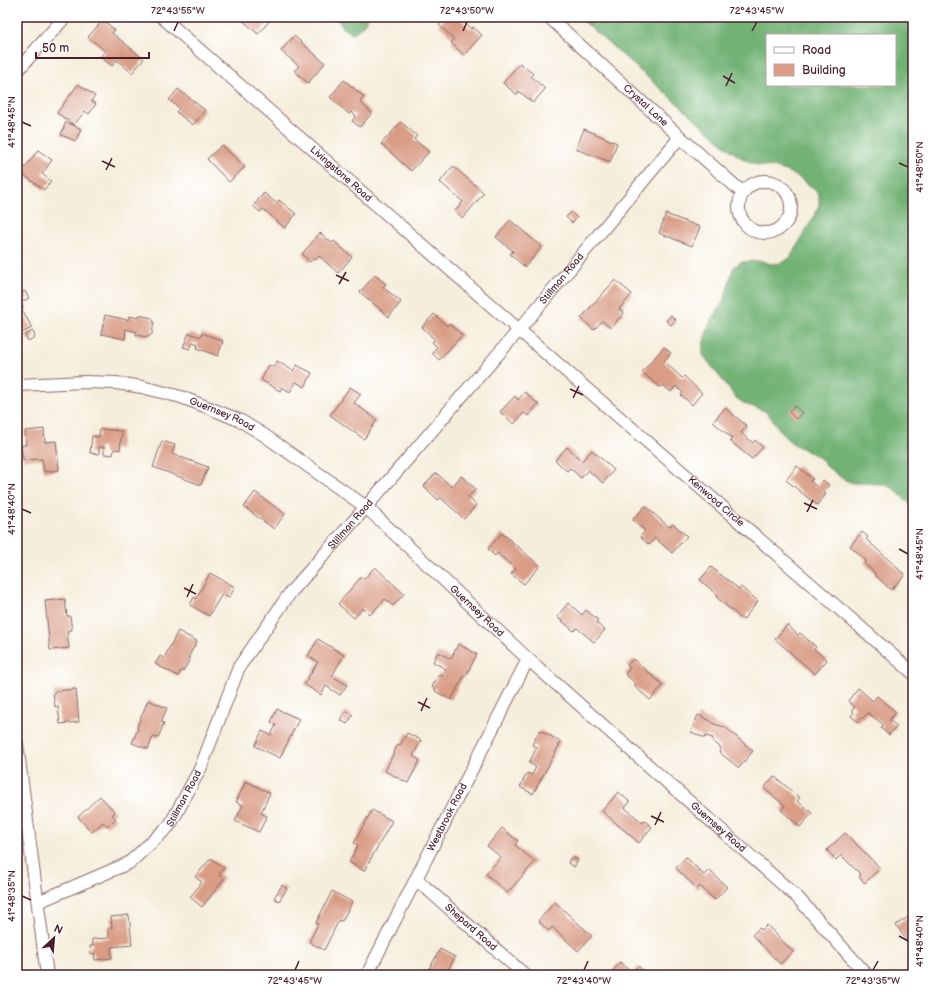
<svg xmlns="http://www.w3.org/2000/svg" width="930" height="992" viewBox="0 0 930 992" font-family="'Balsamiq Sans',sans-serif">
<rect width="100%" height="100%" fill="#fff"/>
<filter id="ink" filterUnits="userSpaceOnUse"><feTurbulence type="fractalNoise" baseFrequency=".025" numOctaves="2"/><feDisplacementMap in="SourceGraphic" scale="8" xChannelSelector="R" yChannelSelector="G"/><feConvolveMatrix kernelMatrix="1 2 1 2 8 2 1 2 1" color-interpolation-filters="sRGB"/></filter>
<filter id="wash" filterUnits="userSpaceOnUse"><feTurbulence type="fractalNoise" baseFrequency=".012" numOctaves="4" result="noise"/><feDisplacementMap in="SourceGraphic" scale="16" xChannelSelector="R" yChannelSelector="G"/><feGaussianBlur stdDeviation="0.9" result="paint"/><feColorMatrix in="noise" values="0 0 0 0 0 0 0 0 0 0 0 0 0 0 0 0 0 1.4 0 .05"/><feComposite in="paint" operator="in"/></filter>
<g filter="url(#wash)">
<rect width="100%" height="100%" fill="#f6eedc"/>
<g fill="#72b274" stroke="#5e6850" fill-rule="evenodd">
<path d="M336 17H368L365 23 353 34 344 29Z"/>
<path d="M579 17H913V510L909 503 894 489 884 484 853 483 843 479 826 466 820 458 792 443 784 436 772 419 765 411 745 404 736 398 703 355V345L709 325 725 298 733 268 741 262 761 261 771 264 781 263 790 258 816 213 819 204V194C806 181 791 171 773 167 766 166 759 166 752 163 743 159 735 154 728 148ZM767 35H895V85H767Z"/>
</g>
<g id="blocks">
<g fill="#d99d86">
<path d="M233 17H270L272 18 258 34 240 18 237 21Z"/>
<path d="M446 17H458L471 29 473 27 482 35 464 55 451 43 454 39 439 25Z"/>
<path d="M103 20 115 30 112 33 144 59 132 73 117 60 112 66 100 57 105 51 88 37Z"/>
<path d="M294 36 325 63 308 83 294 71 299 66 281 51Z"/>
<path d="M520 63 533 74 531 76 545 89 533 103 519 91 517 95 503 83Z"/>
<path d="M344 80 364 97 360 102 372 113 360 127 352 121 356 116 351 112 349 114 330 97Z"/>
<path d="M78 84 95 96 91 101 96 104 89 114 85 111 74 125 57 113Z"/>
<path d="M178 89 205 110 193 125 176 112 179 108 169 100Z"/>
<path d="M66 122 81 129 76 141 61 135Z"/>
<path d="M401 122 417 136 414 139 429 152 411 171 381 144Z"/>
<path d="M584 129 617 143 610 162 576 149Z"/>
<path d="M222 145 245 167 229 182 207 159Z"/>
<path d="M38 150 52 160 42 174 51 181 44 190 21 173Z"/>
<path d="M453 166 484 193 463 218 455 211 463 202 440 182Z"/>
<path d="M264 193 276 203 279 200 296 214 285 228 263 209 260 212 253 206Z"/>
<path d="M571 212 577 218 572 223 566 217Z"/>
<path d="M666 214 700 227 692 246 659 233Z"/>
<path d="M510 220 542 247 525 267 510 254 513 251 496 237Z"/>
<path d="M320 233 332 243 334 241 352 257 338 273 319 256 316 260 314 258 310 262 302 254Z"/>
<path d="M375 275 386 284 383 287 401 302 389 317 360 292Z"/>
<path d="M615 280 632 294 619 309 624 313 611 328 602 321 594 330 581 318Z"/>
<path d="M25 291 29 298 21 302 23 307 22 309 32 328 17 335V295Z"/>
<path d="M434 314 447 326 449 323 462 335 439 360 432 353 437 347 432 342 435 340 422 327Z"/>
<path d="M105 315 128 320 129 316 139 318V315L152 318 154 322 152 334 148 337 136 335 137 332 126 329 125 339 101 334Z"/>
<path d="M671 315 676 320 671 325 666 321Z"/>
<path d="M33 331 35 337 28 341 25 335Z"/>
<path d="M189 333 201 337 202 333 223 341 218 356 197 348 198 344 193 342 190 349 183 347Z"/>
<path d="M664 347 671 353 664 361 682 378 684 376 702 393 692 405 681 395 683 393 676 386 671 392 663 385 660 387 642 372Z"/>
<path d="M277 361 293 371 297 365 312 373 305 387 296 382 290 392 282 387 280 391 261 380 269 365 273 367Z"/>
<path d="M350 387 361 394 354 403 377 420 364 439 330 415Z"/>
<path d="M525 392 538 404 528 416 524 413 514 424 500 412 515 396 518 400Z"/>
<path d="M795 406 802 413 796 419 789 412Z"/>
<path d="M725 408 747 426 741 433 753 443 755 440 763 447 752 459 730 441 732 438 713 422Z"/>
<path d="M44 429 45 442 56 441 59 470 44 472 42 459 23 460 21 445H26L25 431Z"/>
<path d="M100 429 122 431 120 450 114 449 113 455 104 454V447H99V454L90 453 92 436 99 437Z"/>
<path d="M162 441 175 445 172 454 208 467 201 485 153 467Z"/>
<path d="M567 447 582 461 592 450 614 470 603 483 588 470 581 478 570 468 567 471 555 460Z"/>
<path d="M797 466 813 479 810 481 817 487 823 480 829 485 823 492 826 494 817 505 786 480Z"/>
<path d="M436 473 452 487 461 476 476 489 468 497 476 505 464 519 441 498 438 500 424 486Z"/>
<path d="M255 492 285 514 274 529 244 507Z"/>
<path d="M645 506 669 527 673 524 687 536 672 553 655 538 649 545 640 537 645 531 633 520Z"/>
<path d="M862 532 868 537 866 539 905 575 891 590 874 574 875 573 864 563 866 560 850 546Z"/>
<path d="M502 533 540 566 524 584 511 574 516 569 497 553 495 556 488 549Z"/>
<path d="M375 567 404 594 393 606 385 599 370 615 363 608 354 618 338 604 361 577 364 579Z"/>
<path d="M711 567 739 589 741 587 758 601 743 620 716 597 718 595 700 580Z"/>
<path d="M210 573 235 587 229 598 222 594 209 616 190 605 194 597 196 599Z"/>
<path d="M65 599 67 616H70L72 630 67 631 69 648 50 650 45 601Z"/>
<path d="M568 603 582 615 586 610 598 620 596 623 605 630 594 642 577 628 574 631 557 617Z"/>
<path d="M787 625 798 635 800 633 816 647 814 649 827 660 815 674 775 639Z"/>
<path d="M178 631 197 641 188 658 190 659 183 671H181L178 676 155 664 160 656 164 658Z"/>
<path d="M318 639 344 655 332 676 347 685 340 695 326 686 321 695 304 684 318 662 308 656Z"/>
<path d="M458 644 477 654 466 676H464L451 700 435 691 436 689 432 687 439 674 442 676 446 669 433 662 438 652 451 659Z"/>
<path d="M633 659 663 685 650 700 634 686 636 684 625 674 630 668 627 666Z"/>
<path d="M858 688 873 701 877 696 896 712 889 720 897 726 889 735 881 728 884 725 868 713 863 718H861L858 722 851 716 854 712 852 710 855 707 848 701Z"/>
<path d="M76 689 79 722 60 724 58 706 55 707 53 693 56 691Z"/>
<path d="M148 700 167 708 161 722 164 723 158 738 153 737 148 749 132 743 138 729 137 727Z"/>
<path d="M277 709 299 719 280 758 255 746 262 731 271 735 276 725 271 722Z"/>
<path d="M346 711 353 715 347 724 340 720Z"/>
<path d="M698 715 711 721 714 724 725 727 753 751 739 768 719 752 721 748 712 740 713 738 706 736 705 738 691 732Z"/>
<path d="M540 730 561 742 533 794 520 787 527 773 532 775 536 767 529 763 537 747 532 745Z"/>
<path d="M407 733 421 740 413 756 420 760 408 783 385 771 398 744 400 745Z"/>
<path d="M774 776 800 798 797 801 812 813 800 827 781 810 785 806 764 788Z"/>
<path d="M246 781 270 793 261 813 267 816 259 832 235 821 243 805 236 802Z"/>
<path d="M618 792 630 802 625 808 643 823 645 821 652 827 639 843 602 811Z"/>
<path d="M100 796 115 812 112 815 116 819 107 826 103 822 92 832 78 817Z"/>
<path d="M372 810 392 821 364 871 349 862 358 845 354 843Z"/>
<path d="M502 828 518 841 515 845 535 862 507 893 486 874 501 857 487 846Z"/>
<path d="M845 833 880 868 865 883 859 877 861 875 841 855 836 860 827 850Z"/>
<path d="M571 857 578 860 574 867 568 863Z"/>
<path d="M686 857 704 875 709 870 727 887 715 900 700 886 697 889 676 868Z"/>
<path d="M211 858 224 868 219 875 224 879 202 907 190 897 202 882 195 877Z"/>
<path d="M282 885 287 889 279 901 274 898Z"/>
<path d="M332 891 352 902 342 921 339 920 324 950 309 942 318 924 316 923Z"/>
<path d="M555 902 592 936 578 951 552 927 549 931 538 921Z"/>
<path d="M129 915 132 945 111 947 112 958 95 960 94 953 91 954 90 946H93L92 939 109 938 108 928H112L111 917Z"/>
<path d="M908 917 913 923V936L907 941 896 925Z"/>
<path d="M767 925 793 952 780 964 752 935 759 928 762 930Z"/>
<path d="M440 949 455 957 445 975H426Z"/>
<path d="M620 962 632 973 638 966 648 975H609Z"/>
</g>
</g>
</g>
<g filter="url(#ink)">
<use href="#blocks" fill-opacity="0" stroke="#866769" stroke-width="1"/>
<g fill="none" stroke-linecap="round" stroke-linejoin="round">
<g stroke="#866769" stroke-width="14">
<g id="minor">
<path id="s1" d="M162 17 519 330 913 673"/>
<path id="s2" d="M549 17 680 137 743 193"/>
<path d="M17 71 65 17"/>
<circle cx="765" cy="207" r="26"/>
<path id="s3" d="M17 385 85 382 116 383 142 387 181 397 212 409 241 421 264 435 366 507 528 659 798 898 867 975"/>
<path d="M17 744 47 975"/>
<path id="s4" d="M416 879 525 975"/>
<path id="s5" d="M38 902 129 863 170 825 201 767 239 667 290 593 366 507 519 330 680 137"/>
<path id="s6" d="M367 975 528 659"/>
</g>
</g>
<use href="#minor" stroke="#fff" stroke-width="12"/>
</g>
</g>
<path fill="none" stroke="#4a1f2b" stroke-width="1.5" d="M174 31 178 22M463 31 467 22M752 31 757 22M723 76 735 83M726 86 732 73M22 122 31 126M102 161 115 167M899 163 908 167M106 170 112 158M336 275 349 281M339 284 346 272M570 389 583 395M573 398 579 386M804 503 817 509M22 509 31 513M807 512 813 500M899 549 908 554M184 588 196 594M187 597 193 584M418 702 430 708M421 711 427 698M651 816 664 822M655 825 661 812M22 896 31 900M899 936 908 941M295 970 299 961M584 970 588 961M873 970 878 961"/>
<g text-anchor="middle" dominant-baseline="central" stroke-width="3" stroke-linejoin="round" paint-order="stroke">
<g font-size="10" fill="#4a1f2b" stroke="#fff">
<text stroke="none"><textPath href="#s2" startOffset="131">Crystal Lane</textPath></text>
<text stroke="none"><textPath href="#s1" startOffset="238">Livingstone Road</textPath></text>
<text stroke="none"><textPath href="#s5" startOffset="833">Stillman Road</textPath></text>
<text stroke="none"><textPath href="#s3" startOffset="210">Guernsey Road</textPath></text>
<text stroke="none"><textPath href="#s1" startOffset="736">Kenwood Circle</textPath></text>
<text stroke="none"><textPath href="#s5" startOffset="509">Stillman Road</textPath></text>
<text stroke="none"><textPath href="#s3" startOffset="534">Guernsey Road</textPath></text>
<text stroke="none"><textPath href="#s5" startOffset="185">Stillman Road</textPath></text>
<text stroke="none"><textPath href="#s6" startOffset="177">Westbrook Road</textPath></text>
<text stroke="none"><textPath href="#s3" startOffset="858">Guernsey Road</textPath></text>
<text stroke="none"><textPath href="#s4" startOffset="73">Shepard Road</textPath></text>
</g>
</g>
<rect width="930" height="992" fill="none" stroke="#fff" stroke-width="44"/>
<rect x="766" y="34" width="130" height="52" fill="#ffffff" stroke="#b7a5aa"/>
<rect x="774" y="47" width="20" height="6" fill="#ffffff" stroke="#b7a5aa"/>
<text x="802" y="54" font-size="12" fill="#4a1f2b">Road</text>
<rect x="774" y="64" width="20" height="12" fill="#d99d86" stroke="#b7a5aa"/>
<text x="802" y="74" font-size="12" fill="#4a1f2b">Building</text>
<g transform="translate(54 938) rotate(26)" stroke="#ffffff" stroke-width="3" paint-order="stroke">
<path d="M0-3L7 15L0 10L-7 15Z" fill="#4a1f2b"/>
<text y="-6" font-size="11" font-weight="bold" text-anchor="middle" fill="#4a1f2b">N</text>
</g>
<path d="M36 52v6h113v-6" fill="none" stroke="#4a1f2b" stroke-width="2"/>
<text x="42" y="52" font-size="12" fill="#4a1f2b" stroke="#ffffff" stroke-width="3" paint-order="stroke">50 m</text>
<rect x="22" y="22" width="886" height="948" fill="none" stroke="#4a1f2b" stroke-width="1.5"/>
<g font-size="10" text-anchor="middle" fill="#4a1f2b">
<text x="178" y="14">72°43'55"W</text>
<text x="467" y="14">72°43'50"W</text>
<text x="757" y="14">72°43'45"W</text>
<text transform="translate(11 122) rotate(-90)" y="4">41°48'45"N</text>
<text transform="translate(919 167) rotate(-90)" y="4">41°48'50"N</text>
<text transform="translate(11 509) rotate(-90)" y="4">41°48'40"N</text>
<text transform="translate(919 554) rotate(-90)" y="4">41°48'45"N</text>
<text transform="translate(11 896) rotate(-90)" y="4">41°48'35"N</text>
<text transform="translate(919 941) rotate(-90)" y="4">41°48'40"N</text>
<text x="295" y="984">72°43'45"W</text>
<text x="584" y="984">72°43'40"W</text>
<text x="873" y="984">72°43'35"W</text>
</g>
</svg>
